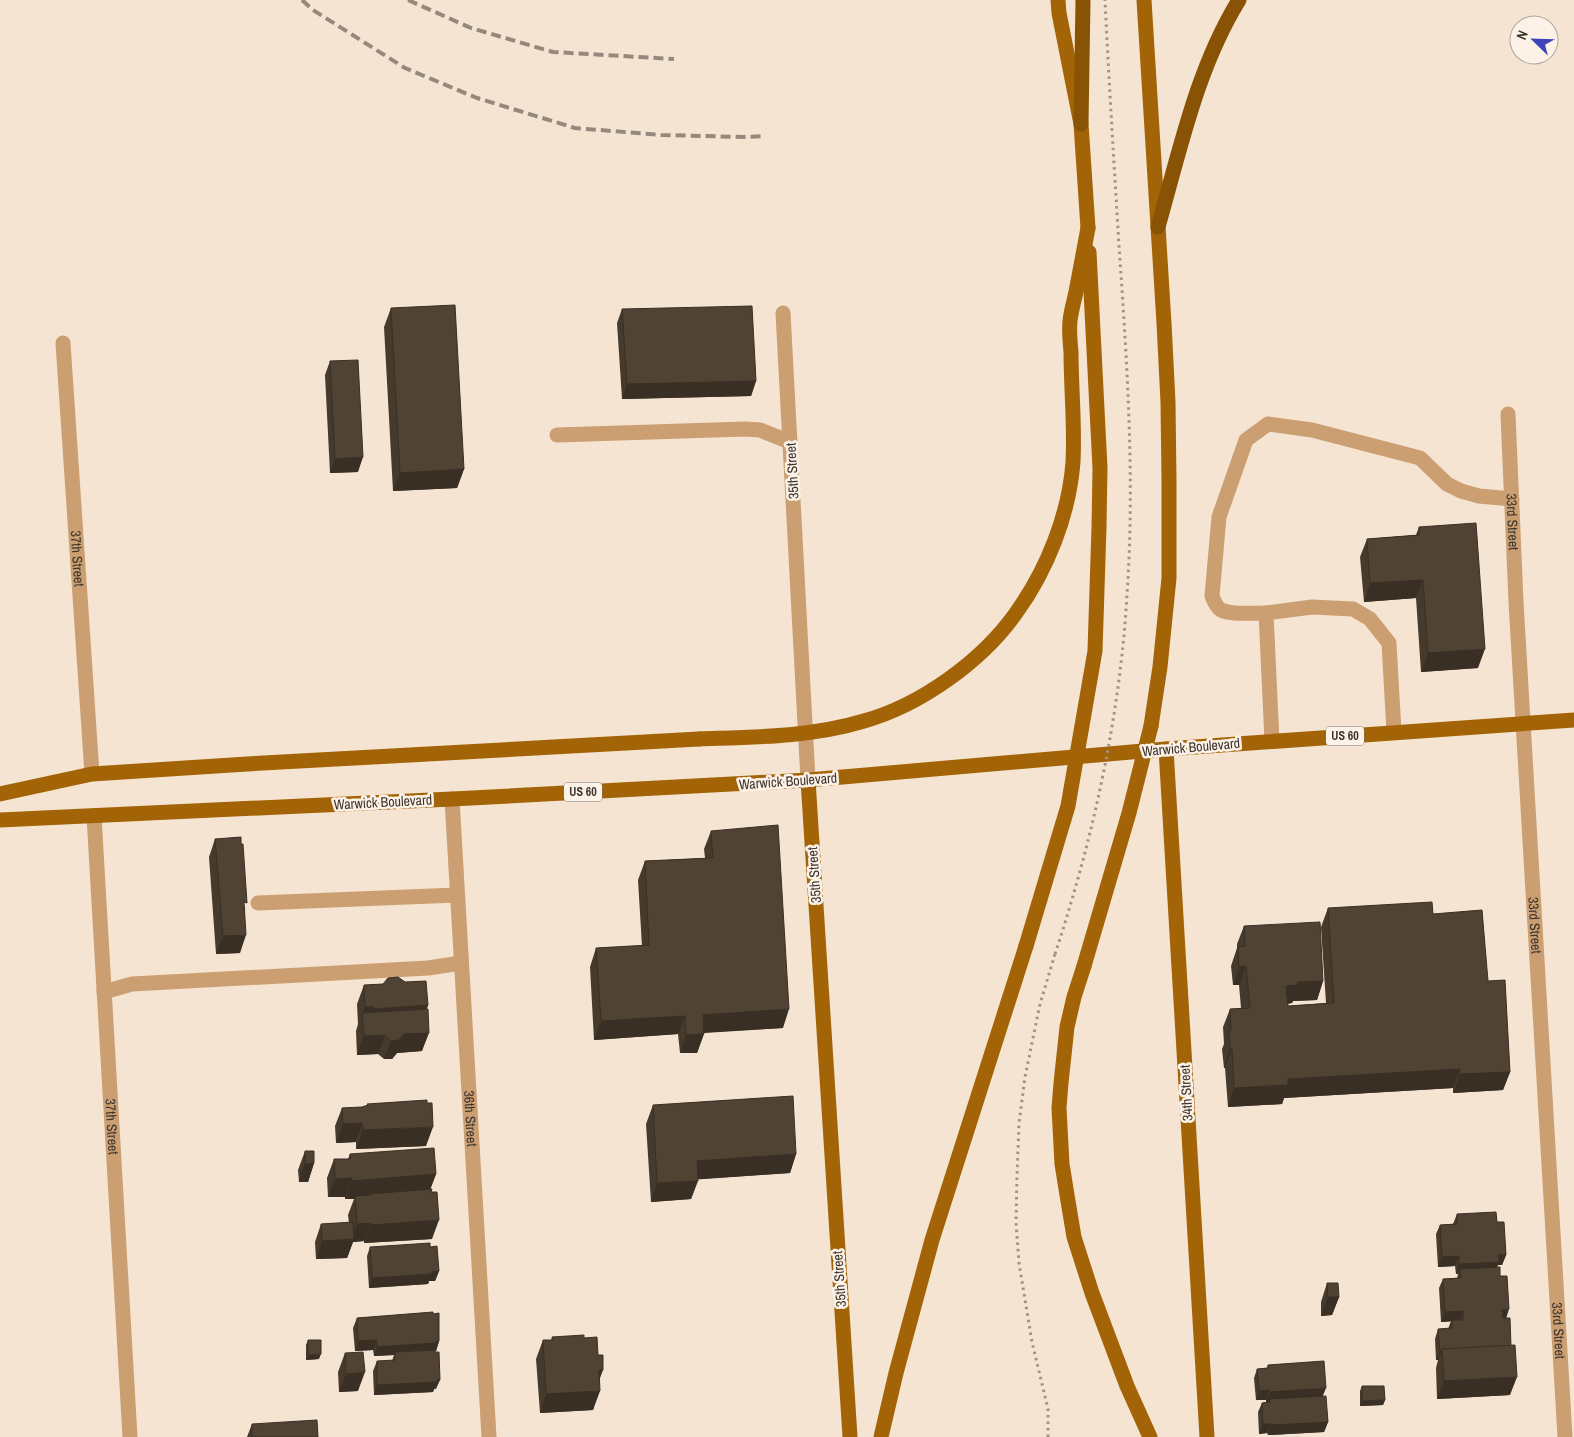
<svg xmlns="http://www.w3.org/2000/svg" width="1574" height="1437" font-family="'Archivo Narrow',sans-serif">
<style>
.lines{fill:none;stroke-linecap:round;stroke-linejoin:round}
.path{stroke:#9f9386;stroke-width:3;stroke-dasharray:2.5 4;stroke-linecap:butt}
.lane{stroke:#cb9f71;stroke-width:15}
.street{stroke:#cb9f71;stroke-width:15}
.primary{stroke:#a36407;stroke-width:15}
.highway{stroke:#895305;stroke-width:15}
.rail{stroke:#95897d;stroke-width:4;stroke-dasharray:10 5;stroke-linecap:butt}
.path-bridge{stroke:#9f9386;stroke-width:3;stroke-dasharray:2.5 4;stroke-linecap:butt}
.primary-bridge{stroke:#a36407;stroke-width:15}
.wall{fill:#463a2d}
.shaded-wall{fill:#392f24}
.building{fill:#514334;stroke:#392f24}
.labels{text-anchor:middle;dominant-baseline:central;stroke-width:5;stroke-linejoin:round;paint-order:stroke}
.shield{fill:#fdf2e8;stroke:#766e66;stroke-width:1}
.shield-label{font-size:12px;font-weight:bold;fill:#3c352e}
.street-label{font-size:14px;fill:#3c352e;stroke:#fdf2e8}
</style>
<rect width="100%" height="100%" fill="#f5e4d2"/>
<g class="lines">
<path class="path" d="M1048 1437V1409L1032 1342 1019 1263 1016 1223 1017 1176 1019 1123 1025 1077 1040 1004 1055 954"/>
<g class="lane">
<path d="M557 435 745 429 760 430 790 442"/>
<path d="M1266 613C1255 613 1231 615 1221 610 1216 607 1214 601 1212 596L1219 517 1246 440 1268 424 1312 430 1420 458 1447 484 1461 491 1479 496 1512 499"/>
<path d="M1272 741 1266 613 1312 607 1353 609 1370 619 1389 643 1394 732"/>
<path d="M258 903 457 895"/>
<path d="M104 992 132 984 428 968 461 963"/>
</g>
<g class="street">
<path d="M783 313 808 780"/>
<path id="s1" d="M63 343 92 774"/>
<path id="s2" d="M1508 414 1516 602 1565 1437"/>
<path id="s3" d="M452 799 489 1437"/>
<path id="s4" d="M94 816 130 1437"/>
</g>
<g class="primary">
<path d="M1058 0 1059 13 1081 124 1088 228"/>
<path d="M1144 0 1164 323 1168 402 1169 480V578L1160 667 1151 726"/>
<path d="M1166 749 1207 1437"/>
<path d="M808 780 850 1437"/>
<path d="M0 794 92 774 247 764 699 739"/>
<path d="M0 820 452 799 808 780 1166 749 1574 720"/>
<path d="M1084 966 1074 997 1067 1027 1061 1083 1059 1108 1062 1164 1067 1195 1074 1237 1092 1293 1127 1386 1150 1437"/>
<path d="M881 1437 896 1373 932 1240 1026 946"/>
</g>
<g class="highway">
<path d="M1081 124 1083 0"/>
<path d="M1158 227C1180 150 1197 68 1239 0"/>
</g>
<g class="rail">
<path d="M302 0 313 10 405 68 477 98 575 128 661 135 746 137 765 136"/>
<path d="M408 0 471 28 553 52 674 59"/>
</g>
<path class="path-bridge" d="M1055 954C1093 839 1120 716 1127 595 1135 478 1127 362 1119 246 1114 164 1109 82 1105 0"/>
<g class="primary-bridge">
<path d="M699 739C754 737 811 737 864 721 921 705 982 661 1016 613 1047 570 1069 515 1073 462 1075 425 1071 388 1071 352 1070 342 1069 331 1070 321 1071 311 1074 301 1076 292 1080 270 1084 249 1088 228"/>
<path d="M1026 946 1068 806 1095 651 1099 527 1100 468 1089 252"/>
<path d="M1084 966 1129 813 1151 726"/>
</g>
</g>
<g class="wall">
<path d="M391 308 464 469 457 488 393 491 384 327Z"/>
<path d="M622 309 756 381 751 396 622 399 617 323Z"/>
<path d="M330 361 358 472 330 473 325 375Z"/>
<path d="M1419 527 1478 668 1421 672 1416 598 1364 602 1360 557 1367 539 1416 535Z"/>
<path d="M711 831 783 1028 704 1033 697 1053H680L678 1034 594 1040 590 967 596 948 642 946 638 880 645 861 705 858 704 849Z"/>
<path d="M215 839 245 908 240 953 216 954 209 857Z"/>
<path d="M1328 908 1433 914 1488 981 1510 1072 1503 1090 1453 1093V1088L1284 1098 1282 1104 1228 1107 1225 1068H1224L1222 1049 1224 1044 1223 1027 1230 1009 1241 1008 1239 985H1233L1231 966 1237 948V944L1244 926 1323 981 1317 1000 1293 1001 1292 1003 1288 1004V1006L1326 1003 1321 927Z"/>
<path d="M364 985 428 1005 427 1009 422 1051 397 1053 392 1059H384L378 1054 357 1055 356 1031 358 1024 357 1004Z"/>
<path d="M367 1104 426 1146 356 1149V1142L336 1143 335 1126 342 1108 362 1107 367 1106Z"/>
<path d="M653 1105 796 1154 790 1173 698 1179 691 1199 651 1202 646 1124Z"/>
<path d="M305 1151 314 1163 308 1182H299L298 1170Z"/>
<path d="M350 1154 436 1174 430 1189 432 1239 364 1243V1241L353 1242 347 1258 316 1259 315 1242 321 1224 349 1223 348 1215 354 1199H345V1197H328L327 1178 334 1159H348Z"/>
<path d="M1457 1214 1497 1222 1506 1255 1502 1265H1498L1497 1267 1500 1276 1506 1318 1510 1395 1437 1399 1436 1368 1438 1360H1436L1435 1339 1438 1329H1448L1451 1321 1441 1322 1439 1288 1443 1279 1457 1278 1458 1274H1456L1455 1266 1438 1267 1436 1234 1440 1225 1453 1224Z"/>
<path d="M370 1247H430L439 1271 435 1281H429L428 1284 369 1288 367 1256Z"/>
<path d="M1327 1283 1339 1297 1332 1315 1321 1316V1302Z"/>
<path d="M433 1314 439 1341 436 1351H435L436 1389H434L433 1392 374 1395 373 1371 377 1361H392L394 1355 374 1356 373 1350 355 1351 353 1328 357 1318Z"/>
<path d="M552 1337 584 1338 599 1380 593 1410 540 1413 536 1359 543 1340H551Z"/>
<path d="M308 1340 319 1359 306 1360V1345Z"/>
<path d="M345 1353 358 1391 339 1392 338 1372Z"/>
<path d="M1268 1365 1323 1396 1328 1422 1324 1432 1268 1435 1267 1433 1259 1434 1258 1412 1262 1403 1268 1402H1269H1266V1400H1256L1254 1378 1257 1369 1267 1368Z"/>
<path d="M1362 1386 1385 1400 1383 1405 1360 1406V1391Z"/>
<path d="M252 1424 318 1437H247Z"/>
</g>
<g class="shaded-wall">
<path d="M756 381 751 396 622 399 627 384Z"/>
<path d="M363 457 358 472 330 473 335 459Z"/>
<path d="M464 469 457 488 393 491 400 473Z"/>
<path d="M1423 580 1416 598 1364 602 1370 583Z"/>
<path d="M1485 649 1478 668 1421 672 1428 653Z"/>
<path d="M246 935 240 953 216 954 223 936Z"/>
<path d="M1246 966 1239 985H1233L1239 967Z"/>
<path d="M1323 981 1317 1000 1293 1001 1292 1003 1279 1004 1286 986 1298 982Z"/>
<path d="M428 1005 421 1024 367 1027 373 1009Z"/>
<path d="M365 1007H373L366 1025 362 1015Z"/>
<path d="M789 1009 783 1028 696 1033 703 1015Z"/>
<path d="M685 1016 678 1034 594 1040 601 1021Z"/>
<path d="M429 1033 422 1051 397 1053 392 1059H384L391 1041 404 1034Z"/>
<path d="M704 1034 697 1053H680L686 1035Z"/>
<path d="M385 1035 378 1054 357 1055 364 1036Z"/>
<path d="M1230 1049H1232L1225 1068H1224Z"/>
<path d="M1460 1069 1453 1088 1284 1098 1282 1104 1228 1107 1234 1088 1288 1079Z"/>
<path d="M1510 1072 1503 1090 1453 1093 1460 1074Z"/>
<path d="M362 1123 356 1142 336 1143 343 1124Z"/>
<path d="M433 1127 426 1146 356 1149 363 1130Z"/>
<path d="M796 1154 790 1173 690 1180 697 1161Z"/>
<path d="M314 1163 308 1182H299L305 1164Z"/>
<path d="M436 1174 429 1193 369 1195V1194L367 1198 355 1196 354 1199H345L352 1181Z"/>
<path d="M352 1178 345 1197H328L335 1179Z"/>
<path d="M698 1181 691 1199 651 1202 657 1183Z"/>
<path d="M439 1220 432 1239 364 1243 371 1225Z"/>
<path d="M371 1223 364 1241 353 1242 347 1258 316 1259 322 1241 352 1239 357 1224Z"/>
<path d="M1499 1255H1506L1502 1265H1498L1495 1272 1460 1269 1458 1274H1456L1459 1264Z"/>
<path d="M1459 1256 1455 1266 1438 1267 1442 1257Z"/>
<path d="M439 1271 435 1281H429L428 1284 369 1288 372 1278Z"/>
<path d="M1328 1297H1339L1332 1315 1321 1316Z"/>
<path d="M1509 1309 1506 1319H1499L1502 1310Z"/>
<path d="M1463 1311 1459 1321 1441 1322 1445 1312Z"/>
<path d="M377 1340 373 1350 355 1351 358 1341Z"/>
<path d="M439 1341 436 1351 395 1352 394 1355 374 1356 377 1347Z"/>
<path d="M1440 1351H1442L1438 1360H1436Z"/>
<path d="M321 1354 319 1359 306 1360 308 1355Z"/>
<path d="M599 1370H603L596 1389Z"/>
<path d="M365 1372 358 1391 339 1392 346 1374Z"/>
<path d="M1517 1377 1510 1395 1437 1399 1444 1381Z"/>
<path d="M437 1380H440L436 1389H434L433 1392 374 1395 377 1385Z"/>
<path d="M1326 1388 1322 1398 1269 1399V1402H1266L1270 1392Z"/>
<path d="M1269 1390 1266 1400H1256L1259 1391Z"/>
<path d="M600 1391 593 1410 540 1413 546 1394Z"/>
<path d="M1385 1400 1383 1405 1360 1406 1362 1401Z"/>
<path d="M1328 1422 1324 1432 1268 1435 1271 1425Z"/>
<path d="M1263 1424H1271L1267 1433 1259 1434Z"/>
</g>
<g class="building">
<path d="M455 305 464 469 400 473 391 308Z"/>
<path d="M752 306 756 381 627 384 622 309Z"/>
<path d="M358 360 363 457 335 459 330 361Z"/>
<path d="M1476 523 1485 649 1428 653 1423 580 1370 583 1367 539 1419 535V527Z"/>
<path d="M778 825 789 1009 703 1015 704 1034 686 1035 685 1016 601 1021 596 948 649 945 645 861 713 858 711 831Z"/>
<path d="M241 837V844H243L247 903 244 902 246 935 223 936 215 839Z"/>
<path d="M1432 902 1433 914 1482 910 1488 981 1505 980 1510 1072 1460 1074V1069L1288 1079V1085L1234 1088 1232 1049H1230L1229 1030H1231L1230 1009 1250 1008 1246 966 1239 967 1238 947 1245 946 1244 926 1320 922 1323 981 1298 982V985L1286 986 1288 1006 1334 1003 1328 908Z"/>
<path d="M398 977 405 982 426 981 428 1005 373 1009V1007H365L364 985 383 984 388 978Z"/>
<path d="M428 1009 429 1033 404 1034 399 1040 391 1041 385 1035 364 1036 362 1013Z"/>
<path d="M793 1096 796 1154 697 1161 698 1181 657 1183 653 1105Z"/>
<path d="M427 1100V1103H432L433 1127 363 1130 362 1123 343 1124 342 1108 362 1107 368 1105 367 1104Z"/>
<path d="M434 1148 436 1174 352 1181V1178L335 1179 334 1159H350V1154Z"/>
<path d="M305 1151H314V1163L305 1164Z"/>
<path d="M432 1189 431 1192H437L439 1220 371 1225V1223L357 1224 355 1196 369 1195V1194Z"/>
<path d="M1496 1212 1497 1222H1504L1506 1255H1499V1262L1459 1264V1256L1442 1257 1440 1225 1457 1224V1214Z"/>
<path d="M353 1222 354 1239 322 1241 321 1224Z"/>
<path d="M430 1243V1247L437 1246 439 1271 432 1272V1274L372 1278 370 1247Z"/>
<path d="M1500 1267V1276H1507L1509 1309 1502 1310 1503 1318H1510L1511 1346 1442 1349V1351H1440L1438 1329 1452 1328V1320H1463V1311L1445 1312 1443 1279 1461 1278 1460 1269Z"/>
<path d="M1327 1283H1338L1339 1297H1328Z"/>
<path d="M433 1312V1314L439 1313V1341L435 1342V1343L377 1347V1340L358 1341 357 1318Z"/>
<path d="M584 1335V1338L597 1337 598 1355H603V1370H599L600 1391 546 1394 543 1340H553L552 1337Z"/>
<path d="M308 1340H321V1354L308 1355Z"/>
<path d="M1515 1345 1517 1377 1444 1381 1442 1349Z"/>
<path d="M435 1350V1352H439L440 1380H437V1382L377 1385V1361L395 1360V1352Z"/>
<path d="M363 1352 365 1372 346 1374 345 1353Z"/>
<path d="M1324 1361 1326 1388 1270 1392 1269 1390 1259 1391 1257 1369 1268 1368V1365Z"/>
<path d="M1362 1386H1384L1385 1400 1362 1401Z"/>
<path d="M1326 1396 1328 1422 1271 1425V1424H1263L1262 1403 1270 1402 1269 1399Z"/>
<path d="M317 1420 318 1437H252V1424Z"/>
</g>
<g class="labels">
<g class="shield">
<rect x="1326" y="726.5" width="38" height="19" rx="4"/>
<rect x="564" y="782.5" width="38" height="19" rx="4"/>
</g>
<g class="shield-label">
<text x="1345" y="736">US 60</text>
<text x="583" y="792">US 60</text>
</g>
<g class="street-label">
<text transform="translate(792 471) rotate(-93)">35th Street</text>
<text stroke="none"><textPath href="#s2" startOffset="108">33rd Street</textPath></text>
<text stroke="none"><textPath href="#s1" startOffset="216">37th Street</textPath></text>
<text transform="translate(1191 747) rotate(-5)">Warwick Boulevard</text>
<text transform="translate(788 781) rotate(-4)">Warwick Boulevard</text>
<text transform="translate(383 802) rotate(-3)">Warwick Boulevard</text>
<text transform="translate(814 875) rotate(-94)">35th Street</text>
<text stroke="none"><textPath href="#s2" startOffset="512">33rd Street</textPath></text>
<text transform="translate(1186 1093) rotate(-93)">34th Street</text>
<text stroke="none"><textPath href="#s3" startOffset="320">36th Street</textPath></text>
<text stroke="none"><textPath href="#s4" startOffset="311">37th Street</textPath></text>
<text transform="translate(839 1279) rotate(-94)">35th Street</text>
<text stroke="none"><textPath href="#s2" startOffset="918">33rd Street</textPath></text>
</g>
</g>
<g transform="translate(1534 40) rotate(293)"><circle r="24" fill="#fdf2e8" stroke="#b0a69e"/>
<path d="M0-4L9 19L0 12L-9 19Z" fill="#3d45b9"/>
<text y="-8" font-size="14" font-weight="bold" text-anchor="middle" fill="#3c352e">N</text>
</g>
</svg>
